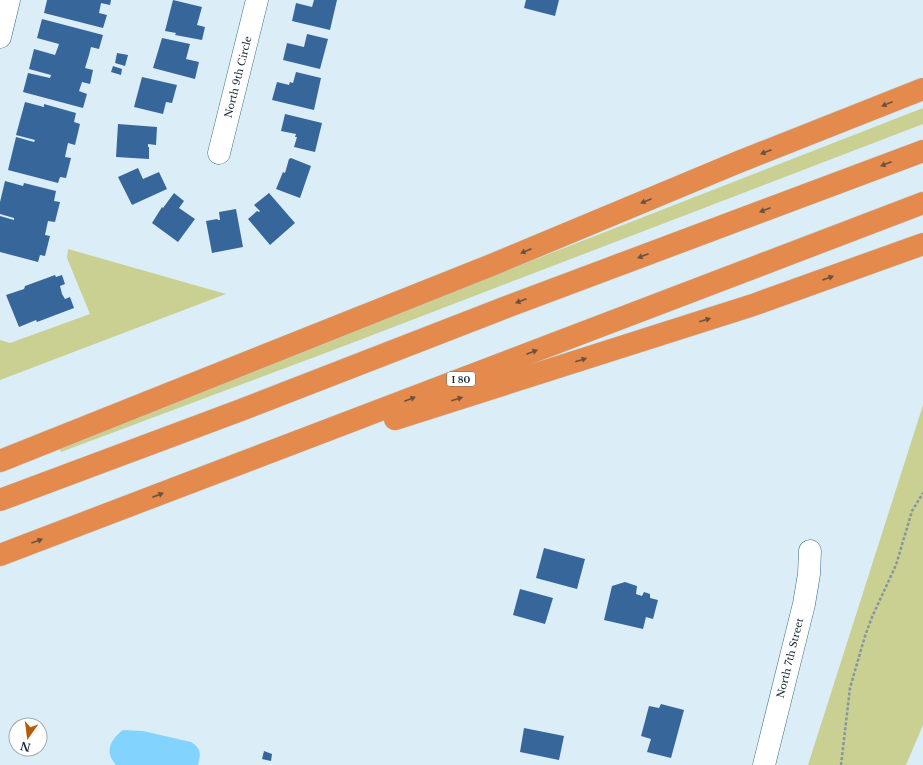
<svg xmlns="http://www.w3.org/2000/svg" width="923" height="765" font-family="'Libre Baskerville',serif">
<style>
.green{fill:#c9d091}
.water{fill:#83d3ff}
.building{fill:#37669b}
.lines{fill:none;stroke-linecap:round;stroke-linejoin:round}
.minor-casing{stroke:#3c6980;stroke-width:23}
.highway-casing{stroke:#c8cccf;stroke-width:23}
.path{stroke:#8497a1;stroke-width:2.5;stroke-dasharray:3 2;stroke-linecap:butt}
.minor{stroke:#fff;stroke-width:22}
.highway{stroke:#e48a4d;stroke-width:22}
.oneway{fill:#6b5240}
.labels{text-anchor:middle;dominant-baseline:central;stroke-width:4;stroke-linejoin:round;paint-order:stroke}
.shield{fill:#fff;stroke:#5f6b73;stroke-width:1}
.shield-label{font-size:9px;font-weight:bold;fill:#1a2c37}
.street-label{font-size:10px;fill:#1a2c37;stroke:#fff}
</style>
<rect width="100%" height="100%" fill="#dbeef8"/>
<g class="green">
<path d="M923 108V124L344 346 61 452 59 445Z"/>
<path d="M68 249 226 294 0 380V340L10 343 90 314 67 258Z"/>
<path d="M923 405V725L906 765H808Z"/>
</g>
<path class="water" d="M123 730 143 731 191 742C201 748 201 754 198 765H116C104 752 110 740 123 730Z"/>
<g class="building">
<path d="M47 0H111L110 5 101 3 99 13 107 15 103 28 44 13Z"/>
<path d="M173 0 202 7 197 25 205 27 202 40 175 35 176 33 165 31Z"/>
<path d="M314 0H337L330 30 292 21 296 3 312 7Z"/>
<path d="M526 0H559L555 16 524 8Z"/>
<path d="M42 19 103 35 99 49 91 47 89 55 85 68 93 70 90 84 82 82 79 91 87 94 83 108 23 92 28 73 50 78 51 75 29 69 34 49 55 55 58 47 59 44 37 38Z"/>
<path d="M307 34 328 39 320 69 283 60 287 43 304 47Z"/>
<path d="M162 38 190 44 186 59 199 62 195 79 153 68Z"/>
<path d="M117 53 128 55 125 66 115 63Z"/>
<path d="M113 66 122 69 121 75 111 72Z"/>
<path d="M296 72 321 78 314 110 272 100 277 82 289 85 290 82 293 83Z"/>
<path d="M142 77 177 85 172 103 166 102 163 114 134 107Z"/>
<path d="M25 102 44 107V104L76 113 74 122 80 124 75 145 68 143 65 157 71 158 66 178 60 177 58 183 8 170 16 137 34 142 35 140 16 135Z"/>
<path d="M285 114 322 123 315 152 294 147 297 137H295L296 134 281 131Z"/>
<path d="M118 124 157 127 156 145 148 144V147H149V159L116 157Z"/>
<path d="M291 158 311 166 300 198 276 189 283 172 285 173 289 159Z"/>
<path d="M138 168 143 179 159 172 167 189 132 205 118 177Z"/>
<path d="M5 181 23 186 24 183 56 191 54 201 60 202 55 222 48 221 45 235 50 236 45 256 40 255 38 262 0 252V216L14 220V218L0 214V202Z"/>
<path d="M174 193 184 201 179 208 195 219 178 242 152 223 162 207 163 208Z"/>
<path d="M269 193 295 223 270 245 248 219 257 211 259 212 260 211 254 205Z"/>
<path d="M236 209 243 247 212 253 206 221 217 219 218 220H220L219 212Z"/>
<path d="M55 275 56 277 62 275 65 284 60 286 62 294 65 299 70 297 74 308 37 322 36 320 19 327 6 295 24 289 25 286Z"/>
<path d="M544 548 585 559 577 589 536 578Z"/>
<path d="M625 582 637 586 636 594 642 596 644 592 650 594V598L658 600 653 619 646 617 643 629 604 620 612 586Z"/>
<path d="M520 589 553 598 545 624 513 615Z"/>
<path d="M661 704 684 710 671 758 647 752 651 739 641 736 649 706 659 708Z"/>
<path d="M524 728 564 736 559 760 520 752Z"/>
<path d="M264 751 272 754 271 761 262 759Z"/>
</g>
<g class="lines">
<g class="minor-casing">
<g id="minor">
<path d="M0 37 9 0"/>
<path d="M219 153 257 0"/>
<path d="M764 765 804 604 809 574 810 551"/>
</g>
</g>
<g class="highway-casing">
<g id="highway">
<path d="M395 419 753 305 923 244"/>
<path d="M0 461 494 264 736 163 923 89"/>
<path d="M0 500 241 410 509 306 923 151"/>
<path d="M0 555 923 203"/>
</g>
</g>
<path class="path" d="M841 765 850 688 865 636 872 617 896 565 912 511 923 493"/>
<use href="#minor" class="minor"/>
<use href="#highway" class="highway"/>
</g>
<defs><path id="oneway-solid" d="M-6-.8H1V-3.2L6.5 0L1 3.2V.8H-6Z"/></defs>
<g class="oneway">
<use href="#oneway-solid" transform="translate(887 104) rotate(158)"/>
<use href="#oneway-solid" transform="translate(766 152) rotate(159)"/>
<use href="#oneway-solid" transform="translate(886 164) rotate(159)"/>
<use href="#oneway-solid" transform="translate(646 201) rotate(157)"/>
<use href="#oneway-solid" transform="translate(765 210) rotate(159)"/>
<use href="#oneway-solid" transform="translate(526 251) rotate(157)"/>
<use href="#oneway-solid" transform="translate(643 256) rotate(159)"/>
<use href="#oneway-solid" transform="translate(828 278) rotate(-20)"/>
<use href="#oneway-solid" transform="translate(521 301) rotate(159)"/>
<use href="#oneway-solid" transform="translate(705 320) rotate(-18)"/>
<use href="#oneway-solid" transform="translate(532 352) rotate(-21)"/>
<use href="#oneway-solid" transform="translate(581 360) rotate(-18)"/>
<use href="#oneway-solid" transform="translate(410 399) rotate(-21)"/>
<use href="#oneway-solid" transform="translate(457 399) rotate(-17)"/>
<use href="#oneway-solid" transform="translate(158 495) rotate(-21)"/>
<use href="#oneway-solid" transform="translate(37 541) rotate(-20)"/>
</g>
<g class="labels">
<rect class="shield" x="447" y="372" width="28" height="14" rx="3"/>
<g class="shield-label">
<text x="461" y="379">I 80</text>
</g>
<g class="street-label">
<text transform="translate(238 77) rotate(-76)">North 9th Circle</text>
<text transform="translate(790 658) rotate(-76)">North 7th Street</text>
</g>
</g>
<g transform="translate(28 737) rotate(194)"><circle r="19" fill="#ffffff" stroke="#a3abaf"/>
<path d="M0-3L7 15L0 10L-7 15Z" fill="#b95c06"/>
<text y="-6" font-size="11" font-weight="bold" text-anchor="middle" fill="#1a2c37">N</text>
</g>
</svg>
